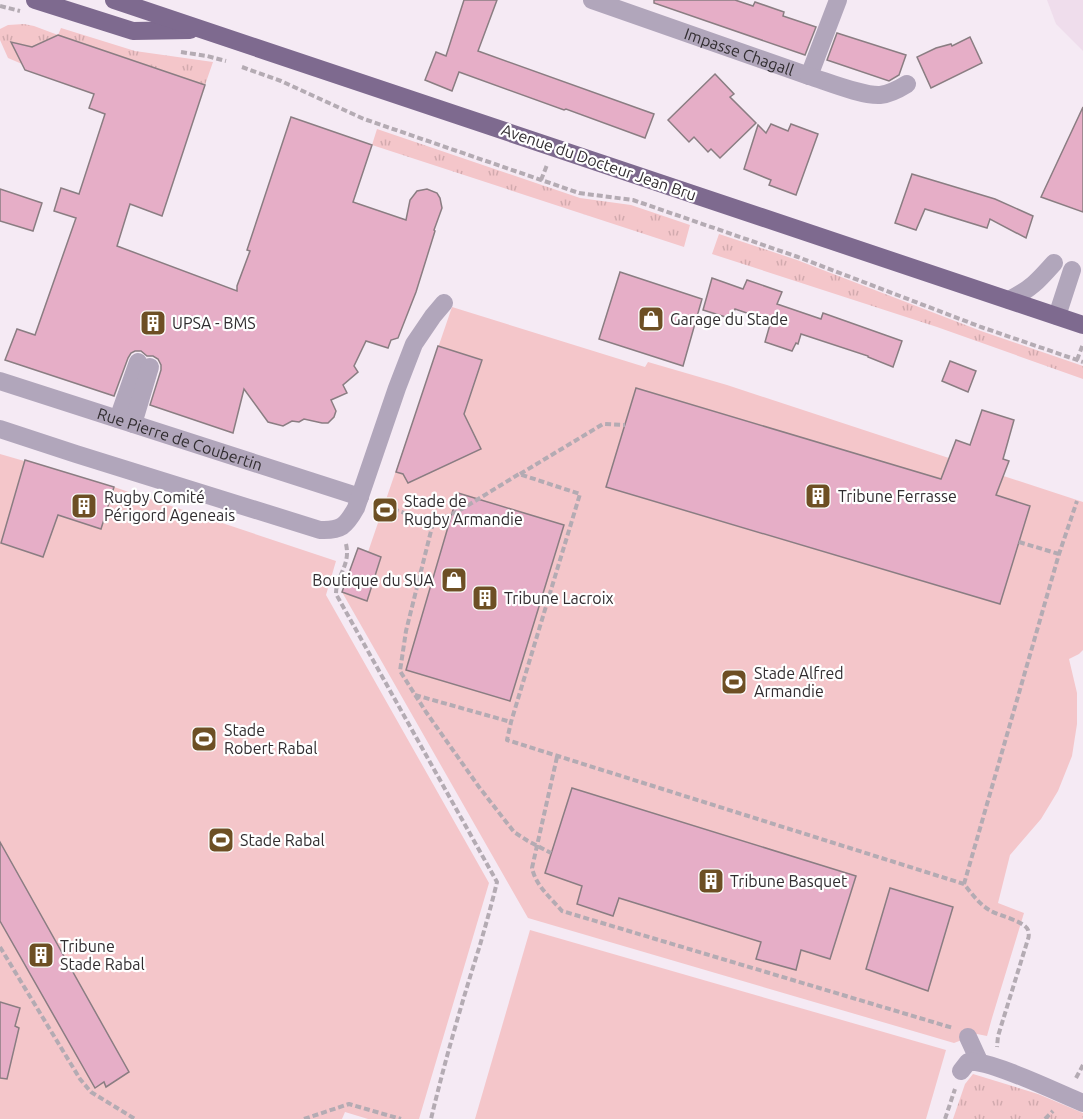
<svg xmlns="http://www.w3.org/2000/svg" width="1083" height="1119" font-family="Ubuntu,sans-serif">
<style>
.built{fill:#efddec}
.grass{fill:url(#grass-tufts)}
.garden{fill:#f4c6ca}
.building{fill:#e6aec7;stroke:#8a7d82;stroke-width:1.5}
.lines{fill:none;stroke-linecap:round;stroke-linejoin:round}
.path{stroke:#b4abb3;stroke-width:4;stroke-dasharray:6 3;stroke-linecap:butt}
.minor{stroke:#b1a6bb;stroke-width:18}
.major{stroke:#7e6a8f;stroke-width:18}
.labels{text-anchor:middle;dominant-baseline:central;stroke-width:4.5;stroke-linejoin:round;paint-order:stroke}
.street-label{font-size:16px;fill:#312d30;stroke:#fff}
.poi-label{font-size:16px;fill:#312d30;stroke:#fff;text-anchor:start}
</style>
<defs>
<pattern id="grass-tufts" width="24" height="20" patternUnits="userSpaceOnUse" patternTransform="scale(1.5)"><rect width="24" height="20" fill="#f4c6ca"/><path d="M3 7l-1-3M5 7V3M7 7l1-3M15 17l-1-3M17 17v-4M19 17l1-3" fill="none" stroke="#d2aaae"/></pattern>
</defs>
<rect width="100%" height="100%" fill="#f5eaf4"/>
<path class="built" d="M1047 0H1083V51L1056 24Z"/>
<g class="grass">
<path d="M24 24 34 26 58 35 61 28 135 51 213 62 205 85 58 35 32 47 12 42 22 64 8 58 0 40V29L8 25Z"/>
<path d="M377 129 580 198 631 205 690 225 684 247 372 145Z"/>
<path d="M719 234 797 260 981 331 1083 366V379L937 327 712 254Z"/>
<path d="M973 1074 1038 1094 1083 1113V1119H953L965 1084Z"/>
</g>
<g class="garden">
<path d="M452 307 645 367 648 362 727 385 1083 502V650L1079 654 1069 659 1077 693V724L1072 756 1058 791 1041 819 1010 855 998 903 1024 913 992 1018 987 1036 977 1034 954 1043 528 918 342 592 358 548 368 552Z"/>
<path d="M0 454 114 487 336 561 326 595 489 883 419 1119H368L345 1112 342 1119H0Z"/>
<path d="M530 930 946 1050 926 1119H475Z"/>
</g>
<g class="building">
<path d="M464 0H497L478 51 654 114 645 138 566 109 564 110 459 72 452 91 425 80 436 52 446 56Z"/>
<path d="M654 0H735L753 6 755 2 784 12 783 16 816 27 805 55 654 3Z"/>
<path d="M837 33 906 55 899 75 889 81 827 60Z"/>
<path d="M58 35 205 85 162 216 130 204 117 246 237 291V286L250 251 247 250 291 117 372 145 353 202 406 220 410 200 417 191 427 189 437 193 440 198 442 208 434 230 435 231 416 292 398 338 391 340 388 348 366 341 354 366 358 372 343 385 347 393 331 400 336 411 334 417 328 423H322L304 419 299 422 292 421 283 426 268 422 244 389 233 433 150 405 161 370V365L158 359 153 356H147L141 351H135L131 353 128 358 114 396 5 360 17 329 35 335 76 218 54 211 61 188 79 194 105 114 89 108 94 94 25 70 11 42 32 47Z"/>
<path d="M970 37 982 63 931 88 917 57 936 48 951 44 952 46Z"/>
<path d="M715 74 734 94 730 97 756 123 720 158 711 149 708 152 694 137 689 142 668 120Z"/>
<path d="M1083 107V212L1041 197Z"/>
<path d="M771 124 788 131 791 124 818 134 796 195 769 185 771 180 744 169 758 125 766 133Z"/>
<path d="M912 174 995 199 1033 216 1026 238 990 219 987 228 925 209 916 230 895 223Z"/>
<path d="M0 189 42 203 33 231 0 221Z"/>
<path d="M620 272 702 299 683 366 599 339Z"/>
<path d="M712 278 743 289 747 280 782 292 777 304 821 319 823 313 902 341 893 367 868 357V356L801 334 798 344 796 343 792 351 765 342 771 321 735 309 732 319 703 310Z"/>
<path d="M438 346 482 360 464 414 481 449 408 483 403 474 396 472Z"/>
<path d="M950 361 976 371 968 392 942 381Z"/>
<path d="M636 388 941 479 956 440 970 445 982 410 1014 420 1003 459 1009 461 996 495 1030 506 1000 604 606 487Z"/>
<path d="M25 460 114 487 101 529 58 515 43 557 1 543Z"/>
<path d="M458 493 564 525 510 701 406 670Z"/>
<path d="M358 548 381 557 367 601 342 592Z"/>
<path d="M572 788 856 876 830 959 801 950 796 970 756 959 761 942 619 898 613 916 577 904 582 886 545 873Z"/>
<path d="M0 842 129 1072 106 1087 104 1082 95 1088 0 921Z"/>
<path d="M890 888 953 907 928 991 866 969Z"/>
<path d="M0 1002 20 1008 15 1026 19 1028 7 1079 0 1078Z"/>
</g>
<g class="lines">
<g class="path">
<path d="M0 6 20 11"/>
<path d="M181 52 207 56 226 61"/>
<path d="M242 67 281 81 364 119 579 193 633 200 798 257 981 327 1083 362"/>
<path d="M541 180 547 165"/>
<path d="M1077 360 1083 344"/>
<path d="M520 474 603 424 625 425"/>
<path d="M376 503 433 523 462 509 519 474 580 494 511 722 507 740 964 884C972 894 980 905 991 911 1000 916 1024 921 1028 930 1029 933 1029 937 1028 939L998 1036 997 1047"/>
<path d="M433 523 406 631 400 671 426 712 479 787 514 832 528 841 551 853"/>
<path d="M1019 542 1059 554"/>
<path d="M346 544C351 566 336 575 336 594L497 882C492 903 486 924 480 945 462 1002 445 1060 431 1119"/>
<path d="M415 695 511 722"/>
<path d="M557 757 532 868C536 886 550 897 562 911L953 1028"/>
<path d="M964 884 1059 554 1077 501"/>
<path d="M0 947 80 1079 91 1092 135 1119"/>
<path d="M1076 1078 1083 1065"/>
<path d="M304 1119 349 1104 401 1119"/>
<path d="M945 1119 955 1089"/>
<path d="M1045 1119 1053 1111"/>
</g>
<g class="minor">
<path id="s1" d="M592 0 809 76 838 0"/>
<path d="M809 76C828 82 862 96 880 95 890 94 899 89 907 84"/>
<path d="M1009 300C1031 289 1038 281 1054 263"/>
<path d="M1057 316 1072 270"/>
<path id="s2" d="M0 381 360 497"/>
<path d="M118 419 138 362"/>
<path d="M133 424 150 367"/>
<path d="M0 429 76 454 320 530C341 531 346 526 356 508L397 388 414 344 433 316 444 303"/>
<path d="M968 1037 979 1061"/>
<path d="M961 1071 968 1062C987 1058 1061 1094 1083 1103"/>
</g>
<g class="major">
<path d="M35 0 133 31 190 30"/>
<path d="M114 0 1083 325"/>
</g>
</g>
<defs>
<g id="shop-square" transform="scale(1.35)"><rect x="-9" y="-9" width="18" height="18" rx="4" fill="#6d4f24" stroke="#fff"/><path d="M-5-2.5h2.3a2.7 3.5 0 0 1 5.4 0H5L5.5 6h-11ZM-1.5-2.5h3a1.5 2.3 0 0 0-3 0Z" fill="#fff"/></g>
<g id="building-square" transform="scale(1.35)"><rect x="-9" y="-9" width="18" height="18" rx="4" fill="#6d4f24" stroke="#fff"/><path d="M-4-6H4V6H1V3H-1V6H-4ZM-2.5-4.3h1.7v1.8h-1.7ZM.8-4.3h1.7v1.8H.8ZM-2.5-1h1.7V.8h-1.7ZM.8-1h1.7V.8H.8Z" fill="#fff"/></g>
<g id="stadium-square" transform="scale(1.35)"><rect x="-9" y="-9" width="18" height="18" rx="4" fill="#6d4f24" stroke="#fff"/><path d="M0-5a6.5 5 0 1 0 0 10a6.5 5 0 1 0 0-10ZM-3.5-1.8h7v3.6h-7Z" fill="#fff"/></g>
</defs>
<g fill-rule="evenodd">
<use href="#shop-square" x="651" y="319"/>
<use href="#building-square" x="153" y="323"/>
<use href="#building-square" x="818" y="496"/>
<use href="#building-square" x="84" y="506"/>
<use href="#stadium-square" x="385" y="510"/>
<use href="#shop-square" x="454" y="580"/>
<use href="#building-square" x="485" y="598"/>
<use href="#stadium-square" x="734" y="682"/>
<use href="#stadium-square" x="204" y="739"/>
<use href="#stadium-square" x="221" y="840"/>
<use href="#building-square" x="711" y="881"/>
<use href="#building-square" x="41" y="955"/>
</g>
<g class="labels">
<g class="street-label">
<text stroke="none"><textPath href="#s1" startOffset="156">Impasse Chagall</textPath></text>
<text transform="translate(599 162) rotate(19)">Avenue du Docteur Jean Bru</text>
<text stroke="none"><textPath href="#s2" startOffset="189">Rue Pierre de Coubertin</textPath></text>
</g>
<g class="poi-label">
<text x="670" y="319">Garage du Stade</text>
<text x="172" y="323">UPSA - BMS</text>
<text x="838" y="496">Tribune Ferrasse</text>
<text x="104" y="497">Rugby Comité<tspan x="104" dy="18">Périgord Ageneais</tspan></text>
<text x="404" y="501">Stade de<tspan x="404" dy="18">Rugby Armandie</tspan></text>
<text x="434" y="580" text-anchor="end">Boutique du SUA</text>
<text x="504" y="598">Tribune Lacroix</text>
<text x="754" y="673">Stade Alfred<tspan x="754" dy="18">Armandie</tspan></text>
<text x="224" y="730">Stade<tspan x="224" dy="18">Robert Rabal</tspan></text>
<text x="240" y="840">Stade Rabal</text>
<text x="730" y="881">Tribune Basquet</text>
<text x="60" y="946">Tribune<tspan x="60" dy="18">Stade Rabal</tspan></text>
</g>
</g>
</svg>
